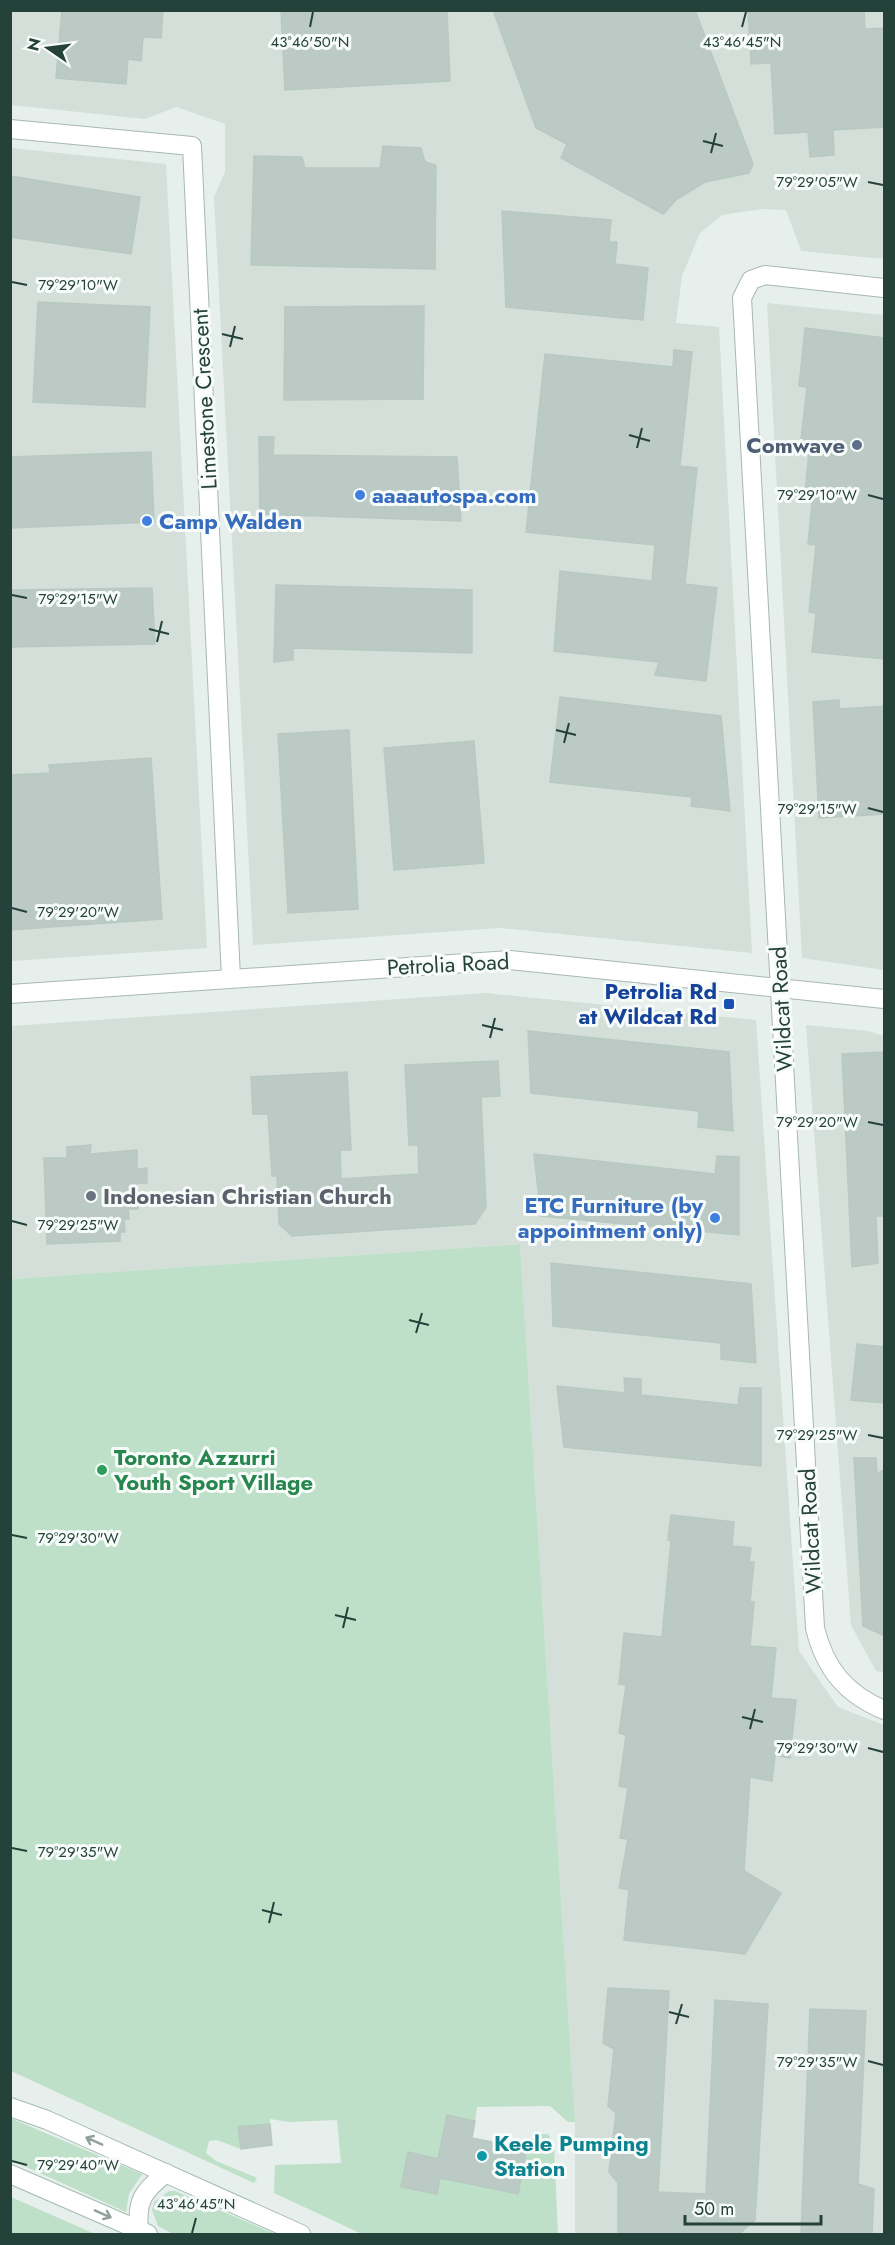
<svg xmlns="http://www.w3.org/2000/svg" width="895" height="2245" font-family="Jost,sans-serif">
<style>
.built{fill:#d4dfda}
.green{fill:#bfe0c8}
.building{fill:#bbcac4;stroke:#b8c9c2;stroke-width:1.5}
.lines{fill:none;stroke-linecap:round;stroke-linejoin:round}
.minor-casing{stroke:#a8b8b2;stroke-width:20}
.secondary-casing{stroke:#a4bbb3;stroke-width:20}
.minor{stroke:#fff;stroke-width:18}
.secondary{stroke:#fff;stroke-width:18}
.oneway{stroke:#92a09c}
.ticks{fill:none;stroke:#24423a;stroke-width:2}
.service-dot{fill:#5c6f8a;stroke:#f7fbf9;stroke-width:2}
.shop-dot{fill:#3f7fe0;stroke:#f7fbf9;stroke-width:2}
.transit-dot{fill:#1a4fb4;stroke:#f7fbf9;stroke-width:2}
.worship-dot{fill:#6b7280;stroke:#f7fbf9;stroke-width:2}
.leisure-dot{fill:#2e9e5b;stroke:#f7fbf9;stroke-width:2}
.culture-dot{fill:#0f9aa8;stroke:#f7fbf9;stroke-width:2}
.labels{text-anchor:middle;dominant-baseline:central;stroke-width:6;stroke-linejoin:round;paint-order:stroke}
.street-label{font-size:22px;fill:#24423a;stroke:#f7fbf9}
.service-label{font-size:22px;font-weight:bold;fill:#4e5e75;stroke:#f7fbf9;text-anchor:end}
.shop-label{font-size:22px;font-weight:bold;fill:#366cbe;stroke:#f7fbf9;text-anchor:start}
.transit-label{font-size:22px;font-weight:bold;fill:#164399;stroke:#f7fbf9;text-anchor:end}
.worship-label{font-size:22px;font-weight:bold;fill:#5b616d;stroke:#f7fbf9;text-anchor:start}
.leisure-label{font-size:22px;font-weight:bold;fill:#27864d;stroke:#f7fbf9;text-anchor:start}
.culture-label{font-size:22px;font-weight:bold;fill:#0d838f;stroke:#f7fbf9;text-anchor:start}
.ticks-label{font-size:15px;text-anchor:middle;fill:#24423a;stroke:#f7fbf9;stroke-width:6;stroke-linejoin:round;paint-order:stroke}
</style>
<rect width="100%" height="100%" fill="#e6efeb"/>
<g class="built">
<path d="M11 11H884V259L801 251 786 210 762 209 722 215 700 233 682 276 676 323 719 327 752 953 500 928 253 945 214 197 225 172V124L176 107 145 119 11 105Z"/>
<path d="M11 148 166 164 207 948 11 961Z"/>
<path d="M767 303 884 315V970L802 958Z"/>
<path d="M486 993 756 1020 799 1651 838 1707 884 1725V2234H575V2122L520 1244 11 1279V1026Z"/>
<path d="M806 1025 868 1031 884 1036V1672L876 1671 851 1625Z"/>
</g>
<g class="green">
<path d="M520 1244 575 2122H568L550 2106 477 2107 475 2121 447 2115 438 2159 408 2153 401 2186 437 2194 440 2178 518 2194 530 2139 539 2134H548L554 2145 558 2234H362L274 2193 275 2165 341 2163 337 2120 289 2122 270 2119V2124L238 2127 241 2149 217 2140 209 2141 206 2153 216 2161 257 2178 254 2183 11 2071V1279Z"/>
<path d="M10 2118 142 2174 129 2194 126 2212 11 2160Z"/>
<path d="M169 2191H175L275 2234H173L158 2226 152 2210 154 2202Z"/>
<path d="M11 2197 95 2234H11Z"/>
</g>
<g class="building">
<path d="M62 10H163L161 38 143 37 141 61 128 59 126 84 56 78Z"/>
<path d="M281 10H447L450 81 285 90Z"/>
<path d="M493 10H695L753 164 749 173 705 182 677 199 663 214 561 158 567 144 536 128Z"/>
<path d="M748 10H864L865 29 885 28V127L833 130 834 155 810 157 808 132 775 134 771 63 751 64Z"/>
<path d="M383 146 421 148 425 162 436 165 435 269 251 265 254 156 302 157 305 168H380Z"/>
<path d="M10 176 140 197 131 254 10 237Z"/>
<path d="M502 211 611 220 609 242H617L615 264 648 268 643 320 506 307Z"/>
<path d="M38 302 150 307 145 407 33 402Z"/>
<path d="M424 306 423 399 284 400 285 307Z"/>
<path d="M805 328 885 338V659L812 652 816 613 809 612 816 545 808 544 813 494 805 493 810 441 801 440 807 387 799 386Z"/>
<path d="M674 350 692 352 680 466 697 468 685 584 717 588 706 681 655 675 659 662 554 651 560 571 652 581 655 545 526 532 545 354 673 367Z"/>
<path d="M259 437H274L273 455 457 457 461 521 260 514Z"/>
<path d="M151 452 154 522 10 528V457Z"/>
<path d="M276 585 472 590V653L293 648V660L274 662Z"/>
<path d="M152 588 155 644 10 647V590Z"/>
<path d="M560 697 721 716 730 811 691 806 692 797 550 782Z"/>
<path d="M839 700V709L885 706V814L819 818 813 702Z"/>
<path d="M349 730 358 909 288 913 278 734Z"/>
<path d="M474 741 484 863 394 870 384 748Z"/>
<path d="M151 758 162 919 10 930V775L50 773 49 765Z"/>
<path d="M528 1031 729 1052 733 1131 698 1127 699 1111 531 1093Z"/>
<path d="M885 1052V1216H876L878 1263 852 1267 842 1054Z"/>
<path d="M498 1061 500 1096 481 1097 486 1207 475 1224 292 1236 279 1224 277 1176H272L268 1114H253L251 1077 347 1072 351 1150H340L341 1179 419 1174 418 1145H409L405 1065Z"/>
<path d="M91 1145 90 1154 137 1150V1169L147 1168V1183H137L138 1209H128L129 1219H124L125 1232H120V1241L47 1244 44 1158H67V1147Z"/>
<path d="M534 1154 715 1174 717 1156 739 1157V1235L541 1216Z"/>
<path d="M551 1263 751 1284 756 1363 721 1359V1343L553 1326Z"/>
<path d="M857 1344 885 1347V1403L851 1400Z"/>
<path d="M624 1378 641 1379V1395L738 1405 740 1388H761V1466L564 1447 557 1386 625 1393Z"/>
<path d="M854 1458H876L877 1474 885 1469V1636L863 1626Z"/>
<path d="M671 1515 734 1522 732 1546 751 1548 749 1562H754L750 1602H754L750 1646 776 1648 771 1698 796 1700 790 1758 775 1755 772 1781 750 1777 744 1871 781 1893 745 1954 624 1940 629 1890 619 1888 628 1839 620 1838 628 1788 619 1786 626 1735 619 1733 626 1685 619 1684 624 1633 662 1637 671 1541 668 1540Z"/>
<path d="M608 1988 669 1991 658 2192 706 2194 715 2000 768 2004 755 2220 738 2235 618 2234V2183L609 2172 616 2113 608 2106 614 2049 603 2043Z"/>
<path d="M810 2009 866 2011 858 2184 874 2189 872 2235H801Z"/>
<path d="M447 2115 475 2121 472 2138 527 2149 518 2194 440 2178 437 2194 401 2187 408 2152 438 2159Z"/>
<path d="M270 2124 272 2145 241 2149 238 2127Z"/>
</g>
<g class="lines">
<g class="minor-casing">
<g id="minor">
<path d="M10 129 192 146 231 978"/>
<path d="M884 288 765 275 751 280 742 298 815 1628C825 1669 846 1694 884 1710"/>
<path d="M10 994 510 960 884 999"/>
</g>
</g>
<g class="secondary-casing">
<g id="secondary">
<path d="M10 2107 47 2120 301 2234"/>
<path d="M10 2174 148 2234"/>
<path d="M139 2230C136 2201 143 2191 166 2173"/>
</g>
</g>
<use href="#minor" class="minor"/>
<use href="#secondary" class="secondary"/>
</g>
<defs><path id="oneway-shaft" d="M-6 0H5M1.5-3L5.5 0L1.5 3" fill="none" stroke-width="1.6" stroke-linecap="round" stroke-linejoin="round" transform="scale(1.5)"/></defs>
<g class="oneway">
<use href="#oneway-shaft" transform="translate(94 2141) rotate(-156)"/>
<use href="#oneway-shaft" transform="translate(103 2214) rotate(24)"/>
</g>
<path class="ticks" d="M310 27 313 12M742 27 746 12M703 141 723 146M711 153 716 133M868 182 883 185M12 282 27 285M222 334 243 339M230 347 235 326M629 435 650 441M637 448 642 428M868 495 883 499M12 595 27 598M149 629 169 634M157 642 162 621M556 730 576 735M564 743 569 723M868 808 883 812M12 908 27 912M482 1025 503 1030M490 1038 495 1018M868 1122 883 1125M12 1221 27 1225M409 1320 429 1325M416 1333 422 1313M868 1435 883 1438M12 1535 27 1538M335 1615 356 1620M343 1628 348 1607M742 1717 763 1722M750 1729 755 1709M868 1748 883 1752M12 1848 27 1851M262 1910 282 1915M269 1923 274 1902M669 2012 689 2017M676 2024 682 2004M868 2061 883 2065M12 2161 27 2165M192 2233 196 2218"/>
<circle class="service-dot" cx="857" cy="445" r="6"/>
<g class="shop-dot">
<circle cx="360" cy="495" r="6"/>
<circle cx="147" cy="521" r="6"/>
<circle cx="715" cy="1218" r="6"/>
</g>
<rect class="transit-dot" x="723" y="998" width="12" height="12" rx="3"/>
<circle class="worship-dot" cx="91" cy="1196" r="6"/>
<circle class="leisure-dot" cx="102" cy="1470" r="6"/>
<circle class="culture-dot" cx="482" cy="2156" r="6"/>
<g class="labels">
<g class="street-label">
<text transform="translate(204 399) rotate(-93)">Limestone Crescent</text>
<text transform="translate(448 964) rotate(-3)">Petrolia Road</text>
<text transform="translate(781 1009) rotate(-93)">Wildcat Road</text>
<text transform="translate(810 1531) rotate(-93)">Wildcat Road</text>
</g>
<g class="service-label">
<text x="845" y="445">Comwave</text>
</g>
<g class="shop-label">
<text x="372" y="495">aaaautospa.com</text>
<text x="159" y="521">Camp Walden</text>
<text x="703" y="1205" text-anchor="end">ETC Furniture (by<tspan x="703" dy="25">appointment only)</tspan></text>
</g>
<g class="transit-label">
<text x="717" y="991">Petrolia Rd<tspan x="717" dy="25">at Wildcat Rd</tspan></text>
</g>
<g class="worship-label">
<text x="103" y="1196">Indonesian Christian Church</text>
</g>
<g class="leisure-label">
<text x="114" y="1457">Toronto Azzurri<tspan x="114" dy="25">Youth Sport Village</tspan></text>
</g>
<g class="culture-label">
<text x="494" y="2143">Keele Pumping<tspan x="494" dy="25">Station</tspan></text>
</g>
</g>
<g class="ticks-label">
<text x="310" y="47">43°46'50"N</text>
<text x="742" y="47">43°46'45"N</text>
<text x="817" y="187">79°29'05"W</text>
<text x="78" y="290">79°29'10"W</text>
<text x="817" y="500">79°29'10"W</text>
<text x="78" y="604">79°29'15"W</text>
<text x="817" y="814">79°29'15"W</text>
<text x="78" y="917">79°29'20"W</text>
<text x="817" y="1127">79°29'20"W</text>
<text x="78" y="1230">79°29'25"W</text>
<text x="817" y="1440">79°29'25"W</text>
<text x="78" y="1543">79°29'30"W</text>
<text x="817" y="1753">79°29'30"W</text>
<text x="78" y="1857">79°29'35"W</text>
<text x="817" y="2067">79°29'35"W</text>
<text x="78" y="2170">79°29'40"W</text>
<text x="196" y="2209">43°46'45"N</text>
</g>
<rect width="895" height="2245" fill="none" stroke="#24423a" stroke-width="24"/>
<g transform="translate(48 48) rotate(284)" stroke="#f7fbf9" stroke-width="4.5" paint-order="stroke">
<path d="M0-4.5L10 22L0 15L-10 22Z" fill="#24423a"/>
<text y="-9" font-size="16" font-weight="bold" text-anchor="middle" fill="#24423a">N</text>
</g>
<path d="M685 2215v9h136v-9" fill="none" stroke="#24423a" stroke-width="3"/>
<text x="694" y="2215" font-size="18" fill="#24423a" stroke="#f7fbf9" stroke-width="4.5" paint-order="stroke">50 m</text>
</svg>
